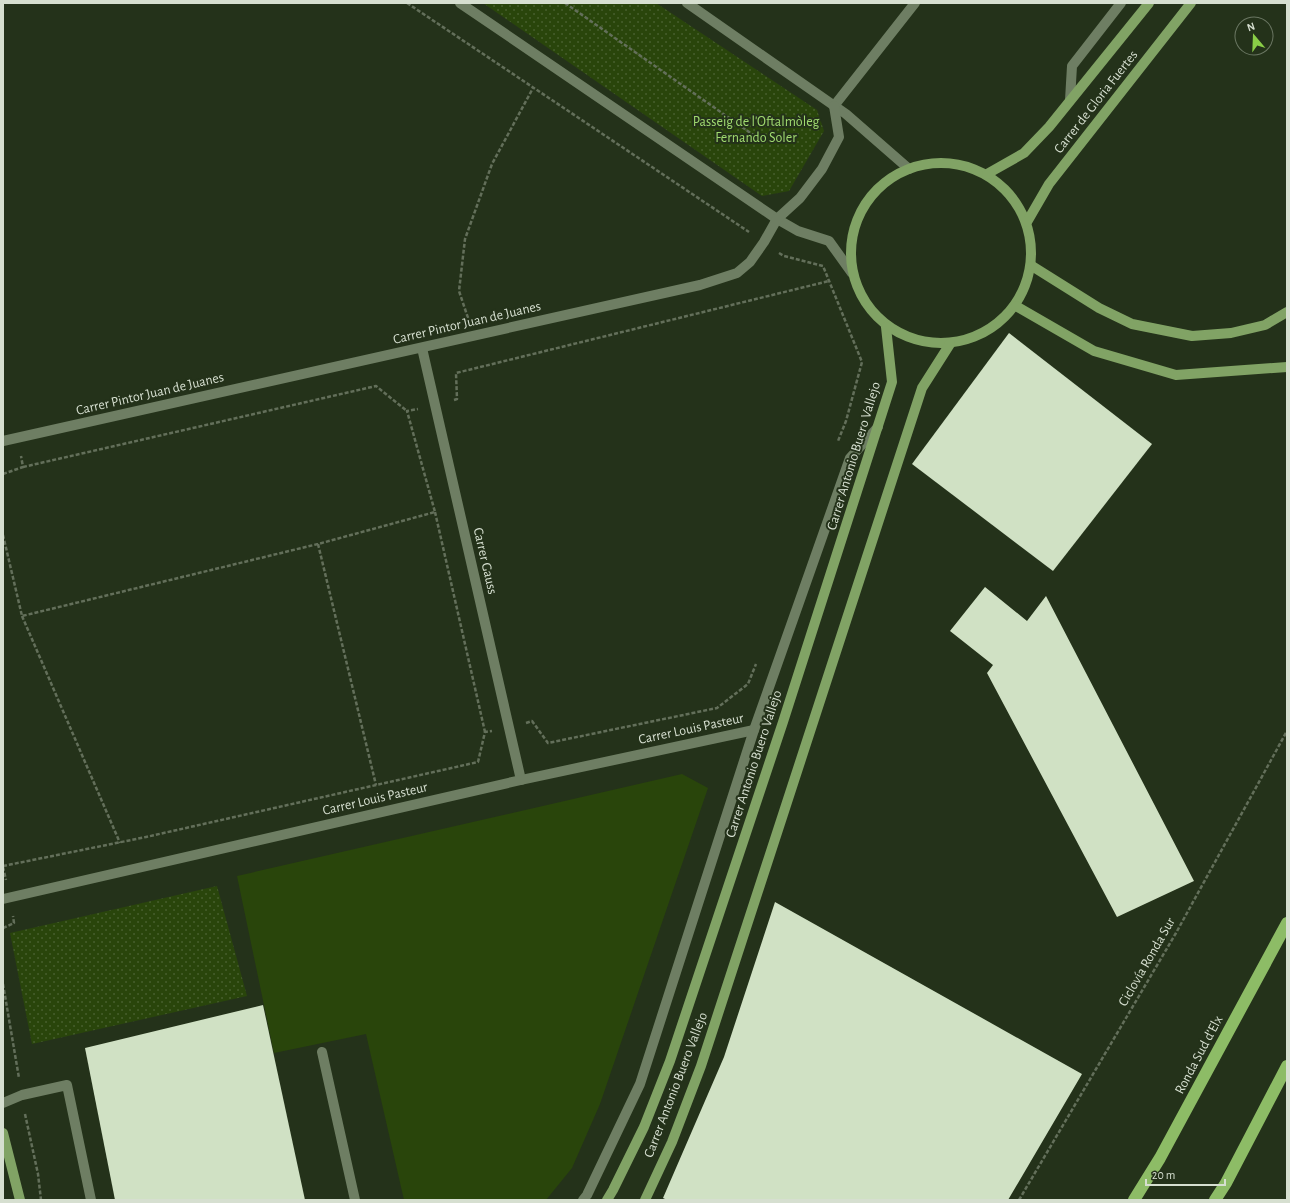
<svg xmlns="http://www.w3.org/2000/svg" width="1290" height="1203" font-family="'Alegreya Sans',sans-serif">
<style>
.grass{fill:#29450b}
.park{fill:url(#park-dots)}
.building{fill:#d0e1c4}
.lines{fill:none;stroke-linecap:round;stroke-linejoin:round}
.path{stroke:#636f5a;stroke-width:2.5;stroke-dasharray:4 2;stroke-linecap:butt}
.minor{stroke:#6e7e63;stroke-width:10}
.major{stroke:#81a365;stroke-width:10}
.highway{stroke:#8dbc66;stroke-width:12}
.labels{text-anchor:middle;dominant-baseline:central;stroke-width:4;stroke-linejoin:round;paint-order:stroke}
.street-label{font-size:14px;fill:#d6dfd0;stroke:#24321a}
.park-label{font-size:14px;fill:#a0da70;stroke:#24321a}
</style>
<defs>
<pattern id="park-dots" width="8" height="8" patternUnits="userSpaceOnUse"><rect width="8" height="8" fill="#29450b"/><path d="M2 2h.1M6 6h.1" fill="none" stroke="#475f2e" stroke-width="1.8" stroke-linecap="round"/></pattern>
</defs>
<rect width="100%" height="100%" fill="#24321a"/>
<path class="grass" d="M682 774 708 788 600 1104 572 1168 546 1200H404L366 1034 274 1053 237 876Z"/>
<g class="park">
<path d="M483 3H656L817 110 824 131 789 191 762 196Z"/>
<path d="M217 886 247 996 32 1044 10 933Z"/>
</g>
<g class="building">
<path d="M1009 333 1152 444 1053 571 912 464Z"/>
<path d="M985 587 1027 621 1046 596 1194 881 1117 917 987 673 993 665 950 631Z"/>
<path d="M775 902 1082 1074 1008 1200H667L663 1198 724 1057Z"/>
<path d="M263 1005 305 1200H115L85 1048Z"/>
</g>
<g class="lines">
<g class="path">
<path d="M407 3 749 232"/>
<path d="M565 3 762 141"/>
<path d="M779 253 784 256 823 266 862 362 846 421 838 441"/>
<path d="M468 318 459 291 465 239 492 164 533 88"/>
<path d="M454 400 457 399 456 373 829 281"/>
<path d="M23 467 376 386 407 411"/>
<path d="M3 474 23 467 21 456"/>
<path d="M435 512 485 732"/>
<path d="M3 535 22 616 318 544 435 512 407 411 418 409"/>
<path d="M318 544 376 785"/>
<path d="M22 616 120 843"/>
<path d="M526 723 532 721 548 743 717 708 748 684 756 664"/>
<path d="M3 866 146 837 478 762 485 732 492 731"/>
<path d="M3 867 6 880"/>
<path d="M3 928 14 923 13 916"/>
<path d="M3 984 19 1078"/>
<path d="M25 1114 38 1174 41 1200"/>
<path d="M1019 1200 1176 933 1287 731"/>
</g>
<g class="minor">
<path d="M460 3 777 219 798 231 829 241 852 273"/>
<path d="M687 3 846 114 909 169"/>
<path d="M1070 100 1072 66 1121 3"/>
<path d="M834 106 915 3"/>
<path d="M422 348 521 780"/>
<path d="M3 441 700 285 737 273 750 262 764 242 777 219 800 198 822 169 839 137 834 106"/>
<path d="M3 899 521 780 754 730"/>
<path d="M322 1052 355 1200"/>
<path d="M3 1103 22 1095 67 1085 91 1200"/>
<path d="M583 1200 587 1195 640 1084 754 730 850 458 878 427"/>
</g>
<g class="major">
<circle cx="941" cy="253" r="90"/>
<path d="M987 174 1024 153 1049 127 1149 3"/>
<path d="M1027 222 1049 184 1191 3"/>
<path d="M1032 266 1099 308 1132 324 1192 336 1231 333 1265 325 1287 312"/>
<path d="M1016 306 1094 351 1176 375 1287 367"/>
<path d="M3 1133 20 1200"/>
<path d="M607 1200 613 1190 644 1127 670 1061 783 722 892 382 886 327"/>
<path d="M645 1200 672 1142 701 1066 922 388 950 344"/>
</g>
<g class="highway">
<path d="M1134 1200 1160 1158 1287 923"/>
<path d="M1215 1200 1226 1183 1287 1066"/>
</g>
</g>
<g class="labels">
<g class="street-label">
<text transform="translate(1096 102) rotate(-52)">Carrer de Gloria Fuertes</text>
<text transform="translate(467 323) rotate(-13)">Carrer Pintor Juan de Juanes</text>
<text transform="translate(150 394) rotate(-13)">Carrer Pintor Juan de Juanes</text>
<text transform="translate(854 456) rotate(-73)">Carrer Antonio Buero Vallejo</text>
<text transform="translate(485 561) rotate(77)">Carrer Gauss</text>
<text transform="translate(691 729) rotate(-12)">Carrer Louis Pasteur</text>
<text transform="translate(754 764) rotate(-72)">Carrer Antonio Buero Vallejo</text>
<text transform="translate(375 799) rotate(-13)">Carrer Louis Pasteur</text>
<text transform="translate(1147 962) rotate(-60)">Ciclovía Ronda Sur</text>
<text transform="translate(1199 1055) rotate(-62)">Ronda Sud d'Elx</text>
<text transform="translate(676 1085) rotate(-69)">Carrer Antonio Buero Vallejo</text>
</g>
<g class="park-label">
<text x="756" y="122">Passeig de l'Oftalmòleg<tspan x="756" dy="16">Fernando Soler</tspan></text>
</g>
</g>
<rect width="1290" height="1203" fill="none" stroke="#d6dfd0" stroke-width="8"/>
<g transform="translate(1254 36) rotate(341)"><circle r="19" fill="#24321a" stroke="#6b7763"/>
<path d="M0-3L7 15L0 10L-7 15Z" fill="#8ace47"/>
<text y="-6" font-size="11" font-weight="bold" text-anchor="middle" fill="#d6dfd0">N</text>
</g>
<path d="M1146 1179v6h79v-6" fill="none" stroke="#d6dfd0" stroke-width="2"/>
<text x="1152" y="1179" font-size="12" fill="#d6dfd0" stroke="#24321a" stroke-width="3" paint-order="stroke">20 m</text>
</svg>
